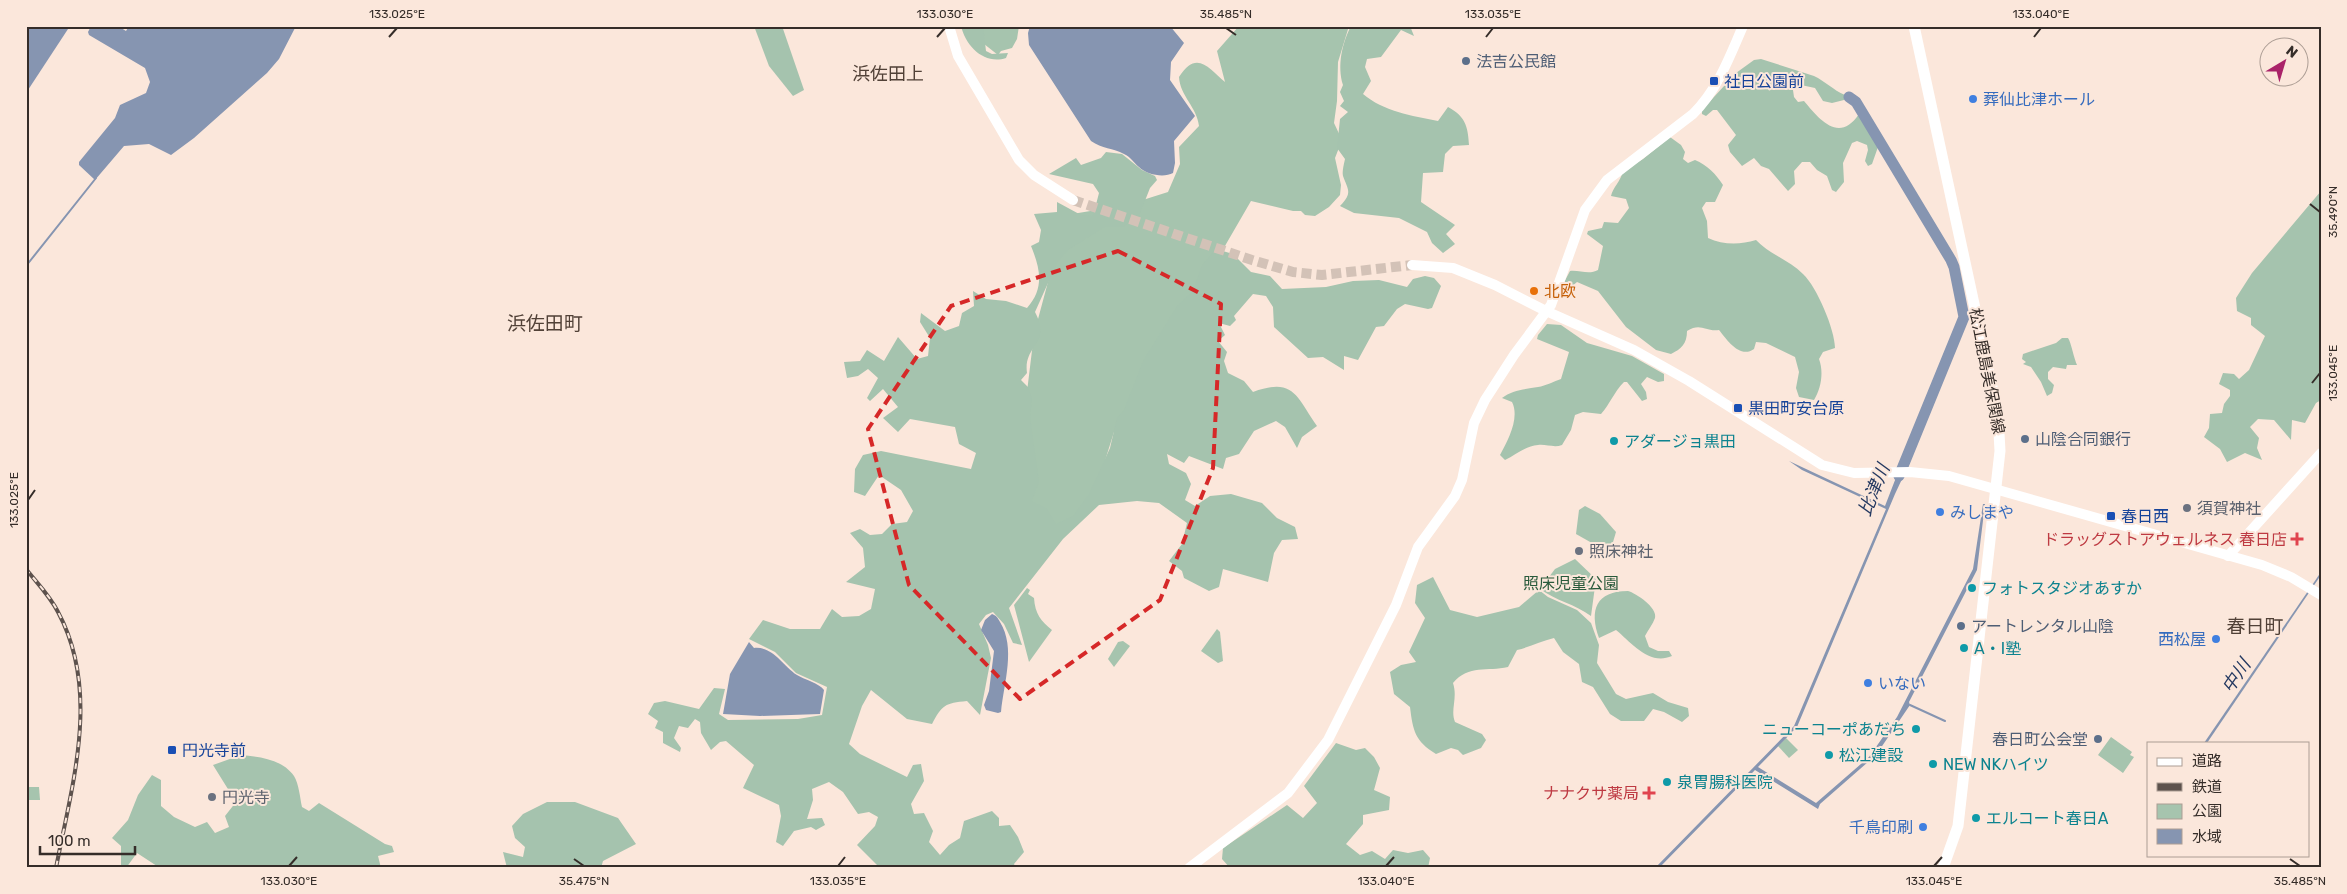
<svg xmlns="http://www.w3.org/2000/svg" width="2347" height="894" font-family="Rubik,'Noto Sans JP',sans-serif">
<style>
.green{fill:#a6c4ae}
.forest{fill:#a5c3ae}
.water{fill:#8695b1}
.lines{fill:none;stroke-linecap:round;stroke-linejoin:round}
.stream{stroke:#8695b1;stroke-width:2}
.river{stroke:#8695b1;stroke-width:11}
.secondary-tunnel{stroke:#d3c2b7;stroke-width:10;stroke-dasharray:10 5;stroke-linecap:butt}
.secondary{stroke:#fff;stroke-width:10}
.primary{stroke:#fff;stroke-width:11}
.rail-casing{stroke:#5d524d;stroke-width:4}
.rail{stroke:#fbe7db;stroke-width:2;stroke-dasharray:5.5;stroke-linecap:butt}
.marked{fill:none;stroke:#d62828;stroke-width:4;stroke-dasharray:10 6;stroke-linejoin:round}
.ticks{fill:none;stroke:#352d29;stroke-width:2}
.service-dot{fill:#5c6f8a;stroke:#fbe7db;stroke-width:2}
.transit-dot{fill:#1a4fb4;stroke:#fbe7db;stroke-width:2}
.shop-dot{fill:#3f7fe0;stroke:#fbe7db;stroke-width:2}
.food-dot{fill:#e8710a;stroke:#fbe7db;stroke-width:2}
.culture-dot{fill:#0f9aa8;stroke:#fbe7db;stroke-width:2}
.worship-dot{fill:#6b7280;stroke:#fbe7db;stroke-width:2}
.health-dot{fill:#e0444e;stroke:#fbe7db;stroke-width:2}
.labels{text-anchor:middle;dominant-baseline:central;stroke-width:4;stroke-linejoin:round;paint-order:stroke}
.service-label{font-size:16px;fill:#4e5e75;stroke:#fbe7db;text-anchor:start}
.transit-label{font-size:16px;fill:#164399;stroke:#fbe7db;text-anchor:start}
.shop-label{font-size:16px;fill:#366cbe;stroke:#fbe7db;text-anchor:start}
.food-label{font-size:16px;fill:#c56008;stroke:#fbe7db;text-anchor:start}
.street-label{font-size:16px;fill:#352d29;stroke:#fbe7db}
.culture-label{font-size:16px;fill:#0d838f;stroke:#fbe7db;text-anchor:start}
.worship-label{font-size:16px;fill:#5b616d;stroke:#fbe7db;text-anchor:start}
.health-label{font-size:16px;fill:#be3a42;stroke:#fbe7db;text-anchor:end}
.park-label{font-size:16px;fill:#295a3b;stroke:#fbe7db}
.neighbourhood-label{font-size:18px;fill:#514137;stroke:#fbe7db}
.water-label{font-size:18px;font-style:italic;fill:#243961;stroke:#fbe7db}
.quarter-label{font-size:19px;fill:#514137;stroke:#fbe7db}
.neatline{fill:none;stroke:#352d29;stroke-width:2}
.ticks-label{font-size:12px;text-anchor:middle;fill:#352d29}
</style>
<rect width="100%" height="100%" fill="#fbe7db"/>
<g class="green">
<path d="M973 26H1019L1017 39 1012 48 1001 51 998 55 979 40Z"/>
<path d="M1239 26H1349L1338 62 1337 101 1334 123 1342 140 1335 158 1341 185 1340 195 1329 207 1315 216 1305 215 1301 211H1293L1251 201 1167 346 1114 432 1091 505 1071 527 1051 525 1030 509 1026 400 1034 334 1066 215 1127 205 1168 192 1180 164 1179 147 1199 126C1197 107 1180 96 1179 77 1197 48 1210 70 1225 82L1217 51Z"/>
<path d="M1575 559 1596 579 1591 616C1575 604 1556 601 1540 589L1555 569Z"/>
<path d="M1027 588 1030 590 1028 594 1034 598C1035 614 1041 621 1052 630L1029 662 1014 605Z"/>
<path d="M1217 629 1220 632 1223 661 1218 663 1201 651Z"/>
<path d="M1123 641 1130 646 1114 667 1108 659 1118 642Z"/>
<path d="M2111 737 2132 752 2130 755 2134 757 2123 773 2098 755Z"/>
<path d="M1786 738 1798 750 1789 758 1778 746Z"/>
<path d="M26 787H39L40 800H26Z"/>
</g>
<g class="forest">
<path d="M754 26H782L804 90 793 96 769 66Z"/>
<path d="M961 26H983L986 51 992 54 1008 53 1006 58C985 65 966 47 961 26Z"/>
<path d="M1351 26H1410L1414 36 1401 30 1381 57 1367 59 1365 67 1371 81 1363 94C1383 111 1412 116 1438 121L1448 107C1465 116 1468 126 1469 145L1453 146 1445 154 1443 172 1423 173 1421 202 1455 225 1446 234 1455 244 1443 253 1432 243 1427 232 1399 218 1354 213 1340 206C1353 193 1348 190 1343 176 1342 171 1344 164 1345 159L1337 148 1340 119 1348 112 1340 106 1344 101 1340 92 1343 85C1337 66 1342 43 1351 26Z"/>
<path d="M1761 59 1814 76C1825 81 1833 90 1845 95L1844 100 1832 103 1823 101 1815 88 1801 85 1793 90 1794 97 1798 102 1804 101C1819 119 1839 144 1859 114L1878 147 1872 164 1868 166 1865 161 1868 150 1867 145 1857 141 1852 143 1843 163 1844 182 1836 192 1832 190 1827 176 1817 170 1810 162H1802L1794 171 1795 184 1788 191 1769 169 1761 166 1754 158 1742 166 1730 152 1728 145 1736 135 1717 110H1713L1706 116 1702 114V110L1736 73 1754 60Z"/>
<path d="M1670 137 1681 145 1685 152 1683 159 1688 163 1695 160C1707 165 1716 174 1723 185L1715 202H1706L1702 208 1707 221 1708 238C1723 245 1740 245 1756 240 1769 254 1789 260 1803 274 1817 287 1835 330 1835 348L1823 352 1819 359C1824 372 1821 389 1814 400L1799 397 1796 388 1799 372 1795 357 1766 343 1756 342 1754 349C1740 359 1727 340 1719 330 1705 332 1701 322 1687 331 1687 344 1681 349 1671 354L1656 350 1626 327 1598 291 1577 282 1570 288 1569 293 1565 294 1560 290 1570 271C1580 270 1589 275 1598 270L1603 246 1587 234 1588 231 1602 228 1604 222 1618 223 1629 208 1626 199 1611 196C1613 187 1621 181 1623 171L1643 159Z"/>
<path d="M1106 152 1122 154 1142 170 1155 176 1157 180 1150 188 1139 216 1123 227H1105L1068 250 1057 263 1035 312C1052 345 1023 344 1027 373L1021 380 1028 387 1032 399 1030 417 1039 482 1032 501 1047 509 1056 524 1073 516 1089 494 1110 448 1117 418 1124 410 1143 361 1177 306 1193 291 1202 265 1216 249 1233 254 1251 272 1270 276 1282 289 1326 287 1353 281 1379 280 1407 287 1413 279 1425 276 1434 278 1441 286 1432 308 1428 309 1405 304 1397 309 1384 326 1376 327 1358 360 1344 356V370L1323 357 1308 358 1274 327 1273 307 1266 296 1253 294 1234 316 1236 320 1230 326 1219 323 1225 335 1218 341 1227 352 1224 361 1228 373 1244 381 1253 392C1294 377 1296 396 1317 426L1302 437 1297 448 1285 427 1276 421 1254 431 1239 454 1226 458 1223 469 1189 456 1184 463 1167 454 1169 464 1186 473 1191 484 1185 500 1195 506 1210 496 1231 494 1262 503 1277 518 1295 527 1298 539 1282 540 1274 553 1268 582 1223 569 1219 587 1209 591 1184 578 1182 571 1169 561 1182 544 1187 523 1159 503 1137 501 1099 505 1063 539 1009 608 1022 645 1013 643 1004 624 993 612 986 615 979 624 988 645 991 658 980 715 967 701C945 703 942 705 932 724L907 719 871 690 862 706 849 744 860 754 907 777 913 765 921 764 924 781 911 804 914 814 924 813 933 831 929 842 940 855 949 845 960 838 964 821 992 811 999 818V826L1010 825 1018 837 1024 852 1014 864 1016 868H880L857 845 875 826 878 817 869 812 858 814 843 792 829 782 812 789 813 800 807 819 822 818 825 825 816 830 811 827 794 831 783 846 776 842 781 816 779 805 743 788 754 765 726 741 720 742 711 750 701 733 700 722 695 719 688 728 679 726 674 738 681 748 680 752 663 743V732L655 728 658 721 648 714 654 703 665 701 699 709 714 688 725 689 719 714 728 720 798 719 822 715 827 687 796 673 775 652 749 639 763 620 790 629H820L832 609 842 617 859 616 871 609 875 589 846 582 865 567 863 548 850 533 860 529 870 535 882 534 892 524 907 522 913 511 901 490 879 475 865 496 854 492 855 469 863 455 881 451 971 469 976 453 959 444 955 427 910 419 898 432 883 418 898 407 883 389 870 401 867 398 878 378 868 369 858 376 847 378 844 362 860 361 867 350 884 361 898 337 917 359 928 356 930 338 920 322 921 313 945 331 959 326 962 313 974 306 973 291 986 299 1006 301 1027 308C1045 288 1040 268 1031 246L1039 242 1041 230 1034 214 1057 212V202L1081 215 1093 216 1099 193 1093 184 1049 174 1076 158 1081 165 1101 158Z"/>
<path d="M2321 191V400L2316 403 2305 423 2292 420 2291 440 2274 420 2258 419 2250 427 2259 438 2257 448 2262 460 2245 453 2227 462 2220 449 2204 437 2209 428 2210 414 2222 413 2224 404 2230 396V390L2219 384 2223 373 2234 374 2239 379 2249 370 2265 336 2251 325V318L2237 311 2236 298 2252 273Z"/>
<path d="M1547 324 1561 325 1587 343 1632 356 1664 374V381L1658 382 1647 377 1641 384 1646 392 1647 399 1642 401 1627 382H1624C1614 392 1610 404 1601 414L1583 412 1575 415 1571 430 1562 445C1554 448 1546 444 1538 445 1525 446 1516 455 1505 460L1500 455C1508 440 1520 418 1512 402L1502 398C1512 390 1526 389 1538 387 1546 386 1554 381 1561 379L1569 352 1537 339 1538 335Z"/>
<path d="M2062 338H2068C2071 342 2074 359 2077 365H2067L2066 369 2053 367 2048 372V379L2054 385 2052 393 2047 396 2041 382 2031 367 2023 364 2026 362 2022 359 2023 354 2056 343Z"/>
<path d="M1585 506 1600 514 1616 532 1613 542 1606 548 1599 547 1576 534 1579 510Z"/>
<path d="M1433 577 1450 610 1477 617 1519 607 1539 590 1548 597 1577 610 1591 623 1599 645 1597 663 1616 694 1626 699 1653 693 1668 702 1688 708 1689 716 1682 722 1664 712 1653 709 1644 721H1621L1610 714 1593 687 1582 682 1579 664 1563 652 1554 638C1541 641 1530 647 1517 650L1508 667C1487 672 1469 664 1453 683 1458 698 1450 710 1455 722L1482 734 1486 740 1481 748 1463 755 1458 750 1451 748 1436 754C1415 741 1413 731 1410 707L1394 694 1390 672 1401 665 1416 662 1409 652 1425 618 1415 603 1417 585Z"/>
<path d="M1628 591C1636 593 1658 608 1655 618 1653 624 1648 630 1645 636L1649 647 1658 651H1669L1672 656C1649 666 1632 643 1616 630L1599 638C1589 610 1596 591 1628 591Z"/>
<path d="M1336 743 1356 750 1365 748 1374 757 1380 768 1374 790 1390 797 1389 810 1363 815V824L1346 844 1360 855 1372 851 1385 859 1393 850 1408 853 1423 850 1430 858 1428 868H1230L1222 859 1223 848 1287 805 1303 818 1317 803 1304 786Z"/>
<path d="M241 755C260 757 282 759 294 776 299 784 300 798 302 807L309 811 319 803 385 844 392 846 394 852 378 856 381 868H160L137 853 126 868H121V846L112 838 128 820 138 795 152 775 161 780V806L174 817 195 827 207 822 215 833 229 827 225 816 236 802 213 765Z"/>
<path d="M547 802H575L618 818 636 844 603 861 601 868H507L503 852 523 857 525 847 515 838 512 826 523 814Z"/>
</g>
<g class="water">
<path d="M26 26H70L26 93Z"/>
<path d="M91 26H118L126 31 129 26H296L279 59 267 73 194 138 171 155 149 144 124 146 95 180 79 165V162L115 118 120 105 146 93 150 82 145 68 89 35 88 32Z"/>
<path d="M1030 26H1170L1184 43 1171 62 1170 80 1195 116 1174 141 1175 163 1173 173C1164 178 1147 175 1139 167 1134 163 1131 157 1124 154 1113 148 1102 149 1091 141L1029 45 1028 33Z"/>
<path d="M1789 461 1885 506 1902 462H1910L1895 494 1797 727 1758 767 1816 803 1869 757 1897 717 1973 569 1983 504H1985L1977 570 1909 702 1910 705 1876 755 1820 804 1818 809 1755 770 1659 868H1655L1794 726 1886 509 1802 470Z"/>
<path d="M2321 572V575L2207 743H2204Z"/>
<path d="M992 614C997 616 997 617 1000 622 1016 648 1004 682 1001 712L998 713 986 710 984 705 989 691 994 651 981 630 985 620Z"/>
<path d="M749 642 754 648C773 646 782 665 797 675 805 680 819 683 824 690L820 714 760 716 723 714 730 674Z"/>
</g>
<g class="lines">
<g class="stream">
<path d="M26 266 96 178"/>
<path d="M1910 705 1945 721"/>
</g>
<path class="river" d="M1849 97 1856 102 1951 260 1954 267 1964 317 1899 476"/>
<path class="secondary-tunnel" d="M1073 200 1252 260 1293 272 1322 275 1412 265"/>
<g class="secondary">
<path d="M949 26 958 56 1019 160 1034 175 1073 200"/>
<path d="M1412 265 1453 268 1495 285 1546 311 1634 350 1689 381 1822 465 1854 473 1910 472 1949 476 2262 565 2291 577 2321 595"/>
<path d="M2228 556 2321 453"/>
<path d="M1189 868 1288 793 1328 740 1396 605 1418 547 1455 496 1462 480 1474 423 1485 400 1514 355 1551 305 1585 210 1607 180 1693 114C1718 89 1729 58 1743 26"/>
</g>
<path class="primary" d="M1914 26 1998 415 2000 451 1958 826 1943 868"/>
<g class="rail-casing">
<path id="rail" d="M26 569C37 583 50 596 58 612 101 692 72 784 56 868"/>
</g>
<use href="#rail" class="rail"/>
</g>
<path class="marked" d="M1118 251 1221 304 1213 468 1160 600 1020 699 909 585 868 429 951 306Z"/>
<path class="ticks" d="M1226 28 1236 35M389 37 397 28M937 37 945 28M1486 37 1493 28M2034 37 2041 28M2310 204 2320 212M2312 383 2320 373M28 500 35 490M574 859 584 866M2290 859 2300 866M289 866 297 857M838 866 845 857M1386 866 1394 857M1934 866 1942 857"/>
<g class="service-dot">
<circle cx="1466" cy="61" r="5"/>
<circle cx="2025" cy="439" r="5"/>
<circle cx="1961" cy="626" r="5"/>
<circle cx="2098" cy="739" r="5"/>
</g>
<g class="transit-dot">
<rect x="1709" y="76" width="10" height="10" rx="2.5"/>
<rect x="1733" y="403" width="10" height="10" rx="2.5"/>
<rect x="2106" y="511" width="10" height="10" rx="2.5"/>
<rect x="167" y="745" width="10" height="10" rx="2.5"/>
</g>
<g class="shop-dot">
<circle cx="1973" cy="99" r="5"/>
<circle cx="1940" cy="512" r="5"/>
<circle cx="2216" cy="639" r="5"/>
<circle cx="1868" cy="683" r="5"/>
<circle cx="1923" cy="827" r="5"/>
</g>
<circle class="food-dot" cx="1534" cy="291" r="5"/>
<g class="culture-dot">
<circle cx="1614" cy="441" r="5"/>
<circle cx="1972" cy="588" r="5"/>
<circle cx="1964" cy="648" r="5"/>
<circle cx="1916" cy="729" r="5"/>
<circle cx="1829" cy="755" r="5"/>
<circle cx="1933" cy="764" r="5"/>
<circle cx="1667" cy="782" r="5"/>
<circle cx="1976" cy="818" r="5"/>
</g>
<g class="worship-dot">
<circle cx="2187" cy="508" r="5"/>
<circle cx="1579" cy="551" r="5"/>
<circle cx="212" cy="797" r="5"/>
</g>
<g class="health-dot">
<path d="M2294.5 531.5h5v5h5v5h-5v5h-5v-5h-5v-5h5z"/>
<path d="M1646.5 785.5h5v5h5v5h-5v5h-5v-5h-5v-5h5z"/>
</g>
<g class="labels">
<g class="service-label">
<text x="1476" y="61">法吉公民館</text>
<text x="2035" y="439">山陰合同銀行</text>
<text x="1971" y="626">アートレンタル山陰</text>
<text x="2088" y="739" text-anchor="end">春日町公会堂</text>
</g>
<g class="transit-label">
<text x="1724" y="81">社日公園前</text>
<text x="1748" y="408">黒田町安台原</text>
<text x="2121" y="516">春日西</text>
<text x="182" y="750">円光寺前</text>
</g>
<g class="shop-label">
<text x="1983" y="99">葬仙比津ホール</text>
<text x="1950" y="512">みしまや</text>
<text x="2206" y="639" text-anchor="end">西松屋</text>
<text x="1878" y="683">いない</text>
<text x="1913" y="827" text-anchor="end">千鳥印刷</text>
</g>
<g class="food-label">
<text x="1544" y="291">北欧</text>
</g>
<g class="street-label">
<text transform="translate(1987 371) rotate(79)">松江鹿島美保関線</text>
</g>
<g class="culture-label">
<text x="1624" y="441">アダージョ黒田</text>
<text x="1982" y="588">フォトスタジオあすか</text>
<text x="1974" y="648">A・I塾</text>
<text x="1906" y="729" text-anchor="end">ニューコーポあだち</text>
<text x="1839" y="755">松江建設</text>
<text x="1943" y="764">NEW NKハイツ</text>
<text x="1677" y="782">泉胃腸科医院</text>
<text x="1986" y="818">エルコート春日A</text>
</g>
<g class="worship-label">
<text x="2197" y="508">須賀神社</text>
<text x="1589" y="551">照床神社</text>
<text x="222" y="797">円光寺</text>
</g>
<g class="health-label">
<text x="2287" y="539">ドラッグストアウェルネス 春日店</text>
<text x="1639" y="793">ナナクサ薬局</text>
</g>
<g class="park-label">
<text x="1571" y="583">照床児童公園</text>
</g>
<g class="neighbourhood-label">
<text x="888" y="74">浜佐田上</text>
</g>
<g class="water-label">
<text transform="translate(1874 490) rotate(-68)">比津川</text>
<text transform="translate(2236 676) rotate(-56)">中川</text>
</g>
<g class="quarter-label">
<text x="545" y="323">浜佐田町</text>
<text x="2255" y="626">春日町</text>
</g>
</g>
<rect width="2347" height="894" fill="none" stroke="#fbe7db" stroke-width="55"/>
<rect x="2147" y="742" width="162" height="115" fill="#fbe7db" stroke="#ac9d94"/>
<rect x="2157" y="758" width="25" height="8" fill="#ffffff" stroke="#ac9d94"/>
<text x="2192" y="766" font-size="15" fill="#352d29">道路</text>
<rect x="2157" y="783" width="25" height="8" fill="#5d524d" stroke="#ac9d94"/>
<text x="2192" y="792" font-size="15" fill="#352d29">鉄道</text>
<rect x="2157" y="804" width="25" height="15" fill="#a6c4ae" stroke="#ac9d94"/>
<text x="2192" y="816" font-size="15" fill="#352d29">公園</text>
<rect x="2157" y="829" width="25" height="15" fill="#8695b1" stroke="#ac9d94"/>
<text x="2192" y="842" font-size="15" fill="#352d29">水域</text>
<g transform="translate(2284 62) rotate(38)"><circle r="24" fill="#fbe7db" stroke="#ac9d94"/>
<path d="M0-4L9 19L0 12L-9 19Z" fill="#aa2369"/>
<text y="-8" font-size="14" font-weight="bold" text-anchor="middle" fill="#352d29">N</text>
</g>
<path d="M40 846v8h95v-8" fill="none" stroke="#352d29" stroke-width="2.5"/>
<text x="48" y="846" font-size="15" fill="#352d29" stroke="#fbe7db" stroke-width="4" paint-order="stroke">100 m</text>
<rect x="28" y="28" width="2292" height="838" class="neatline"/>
<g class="ticks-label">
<text x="397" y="18">133.025°E</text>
<text x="945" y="18">133.030°E</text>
<text x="1226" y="18">35.485°N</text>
<text x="1493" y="18">133.035°E</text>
<text x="2041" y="18">133.040°E</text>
<text transform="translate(2333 212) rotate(-90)" y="4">35.490°N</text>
<text transform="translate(2333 373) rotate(-90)" y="4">133.045°E</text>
<text transform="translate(14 500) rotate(-90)" y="4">133.025°E</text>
<text x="289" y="885">133.030°E</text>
<text x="584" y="885">35.475°N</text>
<text x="838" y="885">133.035°E</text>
<text x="1386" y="885">133.040°E</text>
<text x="1934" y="885">133.045°E</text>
<text x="2300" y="885">35.485°N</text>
</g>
</svg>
